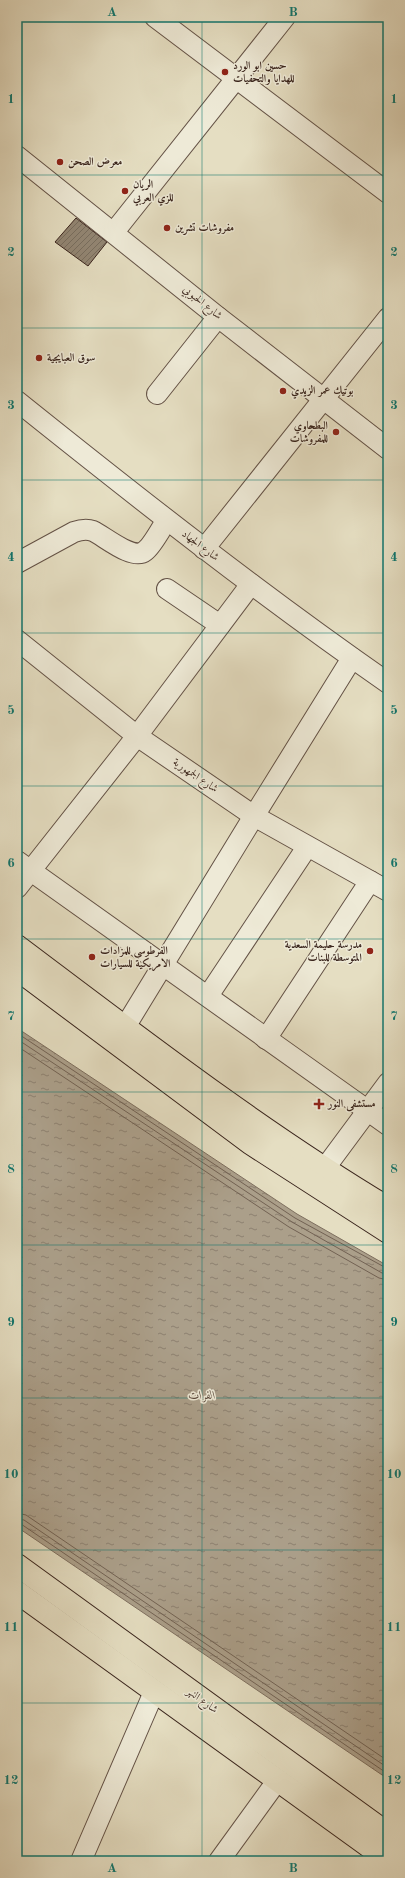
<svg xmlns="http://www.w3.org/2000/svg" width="405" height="1878" font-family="'Old Standard TT',Amiri,serif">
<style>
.water{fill:url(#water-ripples);stroke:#7d6e5e}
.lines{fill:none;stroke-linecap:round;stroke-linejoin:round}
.shore{stroke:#726253;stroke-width:1}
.building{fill:url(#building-hatch);stroke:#39241c}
.minor-casing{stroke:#645246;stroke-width:22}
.major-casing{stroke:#39241c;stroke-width:24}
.minor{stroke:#eeead7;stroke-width:20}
.major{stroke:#e5dec2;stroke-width:22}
.grid{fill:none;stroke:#0f766e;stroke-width:1;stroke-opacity:0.55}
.poi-dot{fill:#8f2418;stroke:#eeead7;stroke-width:1.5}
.labels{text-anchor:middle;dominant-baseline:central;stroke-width:3;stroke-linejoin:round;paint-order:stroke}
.poi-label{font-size:11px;font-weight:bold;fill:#39241c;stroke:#eeead7;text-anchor:start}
.street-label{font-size:11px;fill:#39241c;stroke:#eeead7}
.water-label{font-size:12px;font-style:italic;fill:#5b493d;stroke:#eeead7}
.neatline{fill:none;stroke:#0f766e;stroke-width:1.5}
.grid-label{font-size:13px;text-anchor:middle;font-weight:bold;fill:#0f766e}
</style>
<defs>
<pattern id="water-ripples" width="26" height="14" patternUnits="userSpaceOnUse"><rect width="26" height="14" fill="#ab9f8a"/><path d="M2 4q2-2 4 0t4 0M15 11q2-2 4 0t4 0" fill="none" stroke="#8c8170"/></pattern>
<pattern id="building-hatch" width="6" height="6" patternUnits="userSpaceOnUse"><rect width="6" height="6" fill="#928572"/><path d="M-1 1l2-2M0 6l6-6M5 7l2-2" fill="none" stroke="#786d5d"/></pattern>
</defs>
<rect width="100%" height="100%" fill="#e5dec2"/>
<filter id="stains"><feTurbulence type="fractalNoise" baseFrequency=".005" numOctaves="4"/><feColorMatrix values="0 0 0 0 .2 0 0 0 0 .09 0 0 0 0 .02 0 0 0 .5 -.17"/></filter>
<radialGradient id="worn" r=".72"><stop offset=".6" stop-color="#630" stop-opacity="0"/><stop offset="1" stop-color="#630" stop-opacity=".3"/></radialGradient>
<path class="water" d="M17 1028 297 1214 388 1266V1779L17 1527Z"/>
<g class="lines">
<g class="shore">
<path d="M17 1033 295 1218 388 1269"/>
<path d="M17 1039 292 1222 382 1273 388 1274"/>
<path d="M17 1046 289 1227 379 1278 388 1280"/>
<path d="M17 1513 26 1515 388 1761"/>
<path d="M17 1519 24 1520 388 1768"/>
<path d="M17 1524H21L388 1774"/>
</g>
</g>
<path class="building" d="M76 218 107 242 88 266 55 242Z"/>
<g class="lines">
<g class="minor-casing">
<g id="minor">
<path d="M155 17 388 193"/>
<path d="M17 156 218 317 388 449"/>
<path d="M114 232 285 17"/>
<path d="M157 394 218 317"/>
<path d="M17 401C138 498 260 594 388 683"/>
<path d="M204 549 388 318"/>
<path d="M17 563 74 532C80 530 87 529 93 531 104 536 133 561 145 551 152 546 161 529 166 521"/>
<path d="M167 589 220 625"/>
<path d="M17 640 137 736 254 816 388 891"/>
<path d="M17 861 388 1125"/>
<path d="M17 888 137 736 251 584"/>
<path d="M208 996 307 847"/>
<path d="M125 1027 254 816 352 658"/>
<path d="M266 1039 370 881"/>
<path d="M325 1168 388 1083"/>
<path d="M81 1861 154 1692"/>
<path d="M219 1861 277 1781"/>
</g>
</g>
<g class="major-casing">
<g id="major">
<path d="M17 946C138 1037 258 1130 388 1208"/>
<path d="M17 969 250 1143 388 1232"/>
<path d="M17 1565 388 1834"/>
<path d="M17 1592 388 1860"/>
</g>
</g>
<use href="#minor" class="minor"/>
<use href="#major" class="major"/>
</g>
<path class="grid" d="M202 17V1861M17 175H388M17 328H388M17 480H388M17 633H388M17 786H388M17 939H388M17 1092H388M17 1245H388M17 1398H388M17 1550H388M17 1703H388"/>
<g class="poi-dot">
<circle cx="225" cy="72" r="4"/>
<circle cx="60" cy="162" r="4"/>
<circle cx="125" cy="191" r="4"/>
<circle cx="167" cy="228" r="4"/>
<circle cx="39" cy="358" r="4"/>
<circle cx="283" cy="391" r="4"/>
<circle cx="336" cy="432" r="4"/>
<circle cx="370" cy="951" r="4"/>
<circle cx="92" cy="957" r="4"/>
<path d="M317 1098h4v4h4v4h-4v4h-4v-4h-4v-4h4z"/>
</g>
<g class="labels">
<g class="poi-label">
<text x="233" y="66">حسين ابو الورد<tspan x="233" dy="13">للهدايا والتحفيات</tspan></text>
<text x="68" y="162">معرض الصحن</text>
<text x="133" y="185">الريان<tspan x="133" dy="13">للزي العربي</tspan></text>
<text x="175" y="228">مفروشات تشرين</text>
<text x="47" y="358">سوق العبايجية</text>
<text x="291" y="391">بوتيك عمر الزيدي</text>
<text x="328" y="426" text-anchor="end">البطحاوي<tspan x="328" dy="13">للمفروشات</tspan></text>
<text x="362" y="945" text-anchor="end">مدرسة حليمة السعدية<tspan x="362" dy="13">المتوسطة للبنات</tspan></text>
<text x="100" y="951">الفرطوسي للمزادات<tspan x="100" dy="13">الامريكية للسيارات</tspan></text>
<text x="328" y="1104">مستشفى النور</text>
</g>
<g class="street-label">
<text transform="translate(202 303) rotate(39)">شارع الحبوبي</text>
<text transform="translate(200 546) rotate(37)">شارع الجهاد</text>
<text transform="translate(195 776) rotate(34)">شارع الجمهورية</text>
<text transform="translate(202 1701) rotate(36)">شارع النهر</text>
</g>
<g class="water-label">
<text x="202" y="1396">الفرات</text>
</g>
</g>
<rect width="405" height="1878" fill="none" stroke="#e5dec2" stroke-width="44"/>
<rect x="22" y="22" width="361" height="1834" class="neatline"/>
<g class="grid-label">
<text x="112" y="16">A</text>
<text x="293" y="16">B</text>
<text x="11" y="103">1</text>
<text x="394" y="103">1</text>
<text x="11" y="256">2</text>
<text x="394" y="256">2</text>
<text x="11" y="409">3</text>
<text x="394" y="409">3</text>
<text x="11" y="561">4</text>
<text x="394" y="561">4</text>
<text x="11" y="714">5</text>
<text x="394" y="714">5</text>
<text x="11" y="867">6</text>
<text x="394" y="867">6</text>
<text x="11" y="1020">7</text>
<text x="394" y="1020">7</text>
<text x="11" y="1173">8</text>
<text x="394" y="1173">8</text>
<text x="11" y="1326">9</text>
<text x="394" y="1326">9</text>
<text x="11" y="1478">10</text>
<text x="394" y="1478">10</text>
<text x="11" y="1631">11</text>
<text x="394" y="1631">11</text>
<text x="11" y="1784">12</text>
<text x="394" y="1784">12</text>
<text x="112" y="1872">A</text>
<text x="293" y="1872">B</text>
</g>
<rect width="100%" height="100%" filter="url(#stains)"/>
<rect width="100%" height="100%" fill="url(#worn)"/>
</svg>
